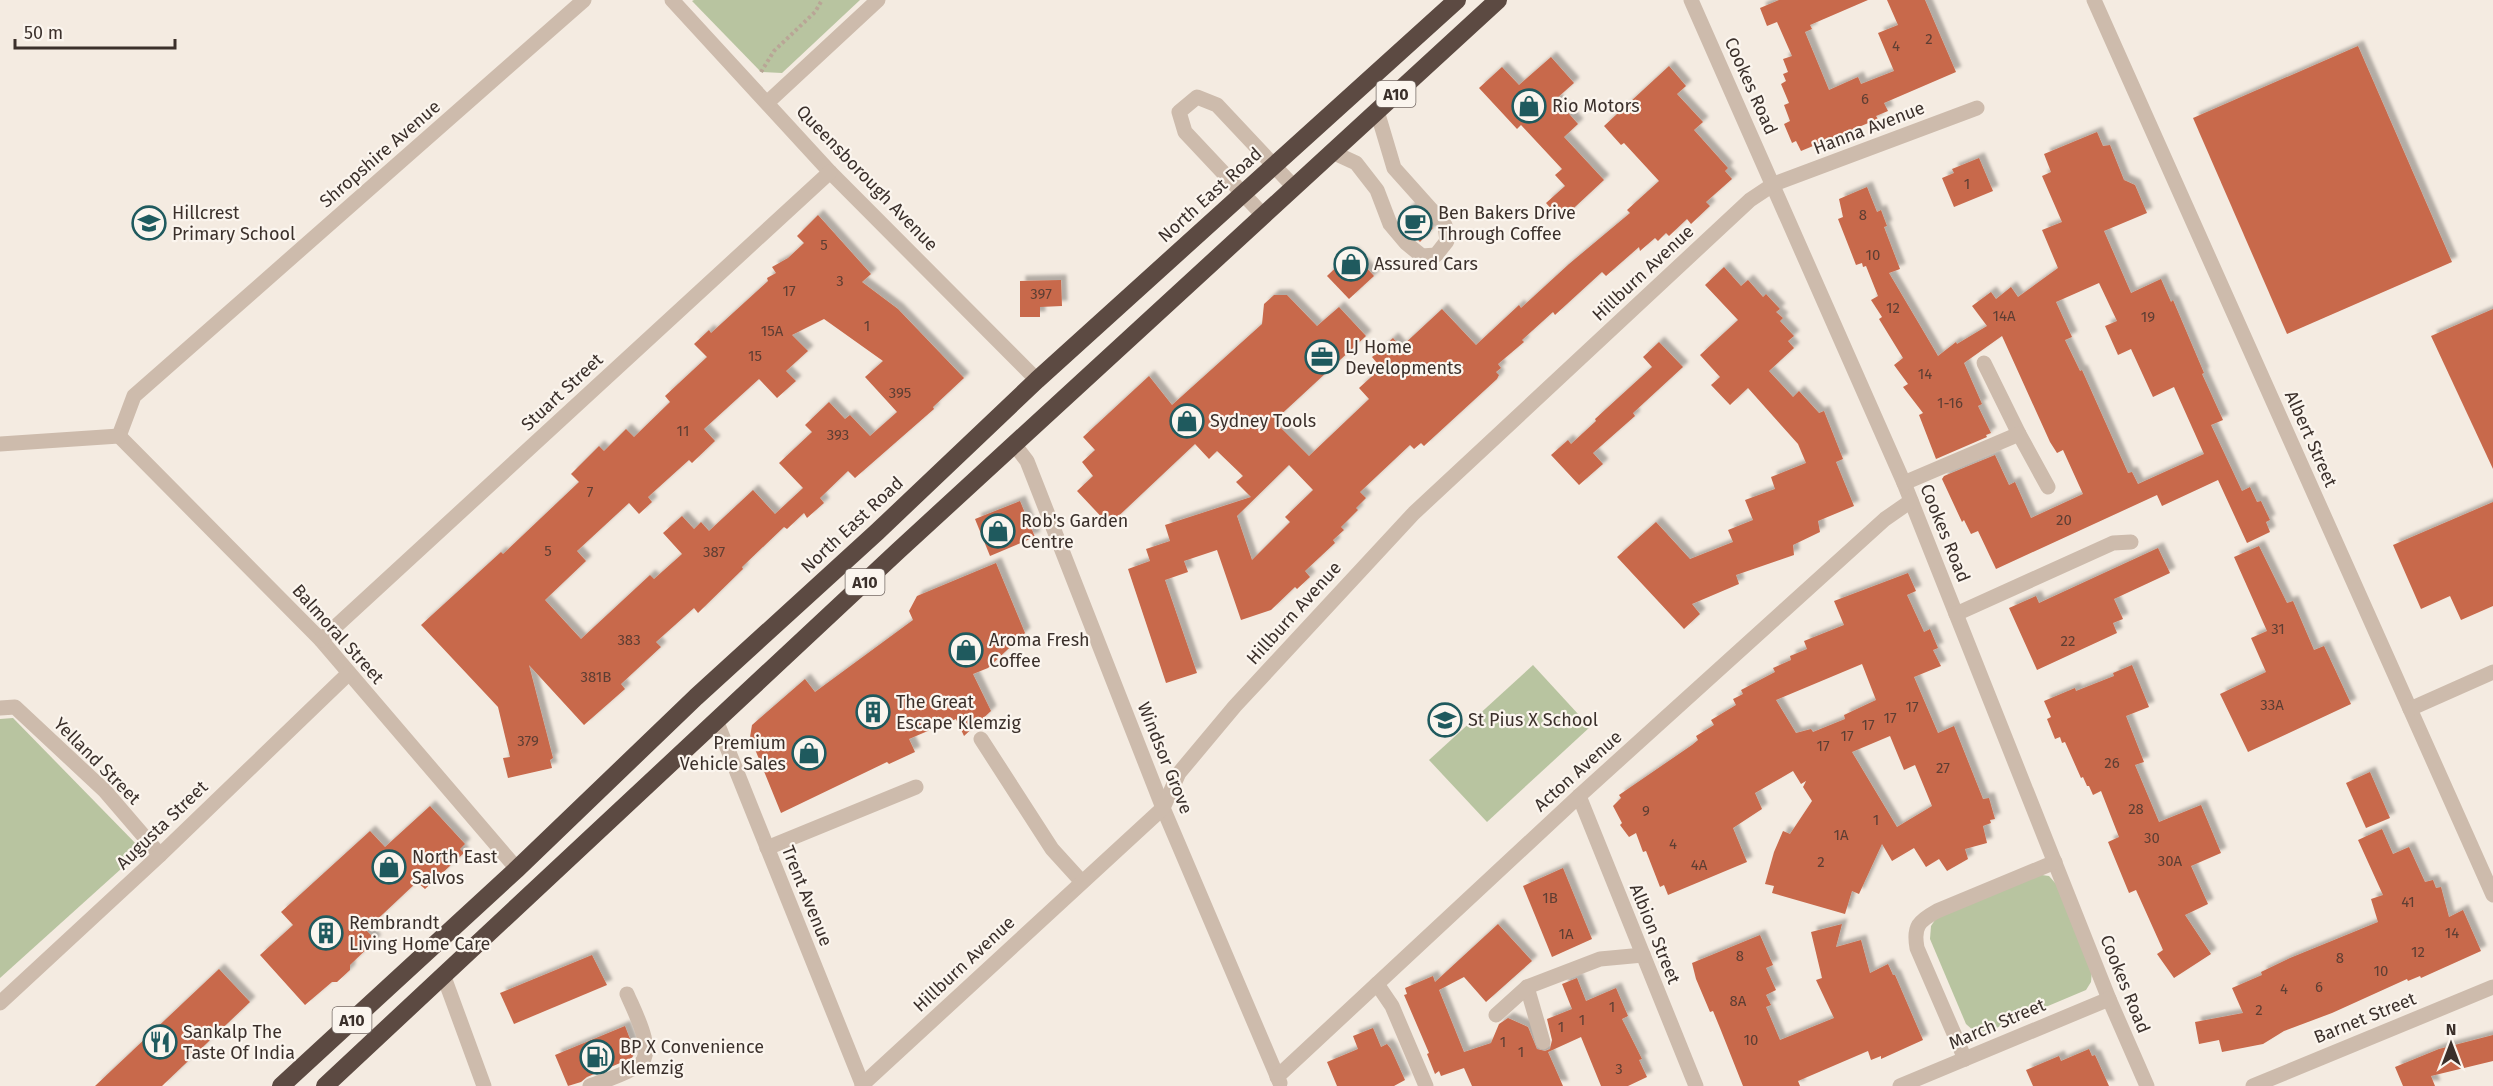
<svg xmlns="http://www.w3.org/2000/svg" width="2493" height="1086" font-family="'Fira Sans',sans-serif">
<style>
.green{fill:#b8c4a0}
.building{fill:#c8694b;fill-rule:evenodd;filter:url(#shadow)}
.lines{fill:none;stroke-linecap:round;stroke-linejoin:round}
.path{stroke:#b9a596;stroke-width:4;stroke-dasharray:3 3;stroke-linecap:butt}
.minor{stroke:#cdbbac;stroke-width:15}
.highway{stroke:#5c4a42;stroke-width:18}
.labels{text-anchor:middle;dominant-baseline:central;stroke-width:4.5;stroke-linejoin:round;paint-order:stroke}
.number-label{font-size:15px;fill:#5e3e33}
.shield{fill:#fbf5ee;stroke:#756b66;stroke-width:1.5}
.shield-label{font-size:16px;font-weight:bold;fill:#3b302b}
.street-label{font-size:18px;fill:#3b302b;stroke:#fbf5ee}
.poi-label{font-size:18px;fill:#3b302b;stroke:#fbf5ee;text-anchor:start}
</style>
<defs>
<filter id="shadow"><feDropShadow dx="5.5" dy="-5.5" stdDeviation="1.5" flood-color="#0004"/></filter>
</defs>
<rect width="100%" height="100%" fill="#f4ebe1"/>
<g class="green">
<path d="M694 0H860L782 73 761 72 692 1Z"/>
<path d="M1533 665 1590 727 1487 822 1429 760Z"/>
<path d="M13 718 142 850 0 978V719Z"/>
<path d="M2035 874 2049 876 2057 885 2092 970 2091 982 2086 990 1989 1031 1975 1032 1966 1024 1930 939 1931 926 1937 917Z"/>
</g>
<g class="building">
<path d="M1779 0H1868L1810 25 1812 29 1805 32 1829 90 1858 77 1861 84 1894 71 1878 33 1898 25 1887 0H1925L1956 72 1884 103 1888 111 1876 116 1878 119 1801 151 1796 141 1792 143 1784 124 1790 121 1784 105 1789 103 1781 84 1786 81 1783 74 1788 72 1783 59 1792 56 1777 22 1767 26 1760 8Z"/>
<path d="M2358 46 2452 262 2287 334 2193 118Z"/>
<path d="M1551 57 1574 83 1556 99 1578 124 1564 137 1604 180 1561 220 1546 203 1565 186 1555 175 1562 169 1521 125 1517 129 1479 88 1502 67 1519 85Z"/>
<path d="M1669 66 1686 86 1677 94 1703 122 1694 130 1728 168 1725 171 1732 179 1706 202 1710 206 1691 224 1687 219 1669 236 1666 233 1658 241 1655 238 1640 251 1639 247 1606 276 1602 272 1555 315 1553 312 1522 340 1524 342 1498 364 1501 368 1496 372 1499 375 1497 379 1424 446 1421 443 1414 449 1410 445 1360 492 1366 498 1356 508 1358 510 1341 527 1344 530 1333 540 1335 543 1305 571 1310 577 1297 589 1295 587 1271 610 1241 620 1217 550 1184 561 1188 572 1165 580 1197 673 1166 683 1128 569 1150 561 1146 549 1170 541 1165 525 1251 497 1236 482 1243 476 1217 451 1209 459 1195 444 1109 525 1077 491 1093 476 1082 462 1095 450 1083 437 1149 376 1172 405 1262 324 1264 304 1274 295H1287L1317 326 1339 307 1366 336 1274 421 1309 456 1369 399 1359 388 1381 368 1372 357 1393 338 1401 347 1442 309 1476 345 1519 305 1521 308 1569 264 1630 213 1627 210 1659 181 1624 143 1621 145 1604 126ZM1289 465 1313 490 1285 517 1290 522 1252 560 1237 516Z"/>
<path d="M2097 132 2103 146 2110 145 2124 180 2135 185 2147 213 2104 231 2131 293 2161 279 2171 302 2173 300 2204 373 2202 374 2223 420 2211 425 2242 491 2250 487 2257 502 2261 501 2270 520 2266 522 2270 532 2247 543 2218 480 2162 506 2157 495 1996 569 1978 531 1971 534 1964 520 1962 522 1942 479 1944 476 1995 455 2009 485 2015 482 2031 518 2083 494 2063 450 2057 453 2050 442 2002 336 1964 363 1982 404 1978 406 1991 433 1986 435 1987 437 1936 459 1919 415 1923 413 1903 387 1908 384 1894 365 1903 358 1879 319 1882 317 1871 300 1878 296 1866 266 1863 267 1862 263 1856 265 1849 247 1838 219 1843 217 1839 199 1867 187 1877 212 1881 210 1887 226 1884 227 1900 269 1889 273 1938 356 1956 342 1957 344 1987 326 1972 306 1991 292 1996 299 2011 287 2018 297 2058 268 2042 230 2062 222 2042 176 2051 172 2044 154ZM2099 283 2117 321 2105 326 2118 355 2131 349 2153 397 2174 387 2204 454 2138 484 2132 472 2128 473 2082 370 2080 371 2065 340 2072 337 2056 302Z"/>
<path d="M1979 158 1993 191 1954 207 1942 178 1954 173 1952 169Z"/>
<path d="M1412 206 1433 228 1420 242 1398 219Z"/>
<path d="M818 215 871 274 862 282 898 309 964 378 933 407 934 409 855 478 848 471 820 498 824 503 807 518 804 513 787 529 784 527 742 567 743 569 698 613 694 608 656 642 661 647 621 684 625 689 584 725 529 665 553 758 550 760 552 768 508 778 503 758 510 757 498 707 421 625 501 552 503 554 579 482 571 474 599 446 604 451 626 429 634 437 670 402 665 396 707 357 694 344 709 330 711 333 768 281 767 278 776 273 772 267 788 258 804 243 797 236ZM824 319 883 361 865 377 897 412 870 436 850 415 845 419 829 402 805 425 812 432 779 463 803 488 775 514 753 490 709 531 701 522 694 529 682 516 663 533 682 554 654 579 650 575 581 639 545 600 586 561 577 551 629 503 639 514 652 502 648 497 689 460 692 463 715 441 704 429 759 379 777 398 796 381 786 371 808 351 792 335Z"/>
<path d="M1352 252 1374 276 1349 299 1327 276Z"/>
<path d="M1724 267 1741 286 1748 280 1763 297 1766 294 1780 309 1776 312 1783 318 1780 321 1794 336 1788 341 1794 348 1769 371 1793 397 1799 391 1819 413 1824 411 1843 459 1836 462 1854 506 1818 521 1820 532 1793 545 1794 555 1736 575 1739 584 1692 604 1700 614 1684 629 1617 557 1656 522 1690 559 1733 542 1728 530 1753 520 1745 500 1775 489 1771 477 1806 463 1798 444 1748 388 1730 405 1711 385 1720 377 1700 355 1738 320 1705 285Z"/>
<path d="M1061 280 1062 306 1040 307V317H1020V281Z"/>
<path d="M2493 309V469L2431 336Z"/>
<path d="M1659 342 1683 367 1633 413 1635 416 1593 453 1603 464 1579 485 1551 455 1568 440 1571 444 1596 421 1595 419 1652 367 1643 357Z"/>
<path d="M1020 501 1035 537 990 556 975 519Z"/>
<path d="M2493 502V606L2461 620 2450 596 2421 609 2393 545Z"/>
<path d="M2259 546 2287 603 2293 601 2314 650 2324 646 2351 704 2248 752 2220 694 2266 672 2251 638 2267 631 2234 557Z"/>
<path d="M2158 548 2170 573 2114 599 2123 619 2113 623 2117 633 2037 670 2009 608 2036 596 2039 603Z"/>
<path d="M996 563 1025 633 988 668 973 674 991 711 964 736 956 719 909 739 915 752 889 764 887 762 781 813 750 737 752 725 805 679 815 692 913 620 909 611 917 596Z"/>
<path d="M1908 573 1916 591 1907 595 1924 632 1930 629 1938 648 1933 650 1941 666 1914 677 1938 733 1954 726 1983 799 1989 798 1995 819 1990 820 1991 823 1983 826 1987 843 1965 849 1968 859 1947 871 1939 859 1926 867 1914 848 1892 861 1882 844 1859 894 1852 891 1845 914 1772 893 1774 886 1765 884 1774 852 1783 831 1790 834 1812 801 1803 787 1806 781 1801 784 1793 771 1755 793 1762 809 1733 828 1747 862 1668 895 1664 885 1660 887 1646 851 1643 852 1636 833 1629 837 1620 825 1622 823 1613 806 1621 798 1619 795 1692 745 1698 740 1696 736 1714 725 1711 720 1736 705 1733 699 1743 694 1741 690 1775 672 1773 668 1791 660 1790 656 1807 649 1804 641 1844 625 1834 601ZM1862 664 1876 700 1844 715 1845 719 1813 732 1811 729 1796 733 1776 700ZM1890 736 1904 770 1915 765 1932 806 1897 827 1852 752Z"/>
<path d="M2132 665 2149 707 2126 716 2144 762 2135 765 2159 822 2201 805 2221 853 2191 866 2208 904 2185 915 2211 954 2174 978 2157 954 2163 950 2136 890 2129 893 2108 842 2119 837 2101 791 2093 795 2089 786H2087L2083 777 2081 778 2065 742 2062 743 2060 737 2055 739 2047 719 2051 717 2044 701 2075 688 2076 691 2114 676 2113 673Z"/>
<path d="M2370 772 2390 818 2366 828 2346 783Z"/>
<path d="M430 806 465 844 460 849 464 853 425 889 417 882 366 930 376 940 350 965V970L337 982H332L305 1005 260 955 293 925 281 912 370 831 385 847Z"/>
<path d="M2382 829 2393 854 2409 847 2425 882 2433 880 2436 888 2441 887 2449 917 2463 910 2481 951 2421 978 2420 976 2408 981 2407 979 2332 1013 2284 1031 2263 1044 2222 1052 2219 1040 2199 1044 2195 1022 2243 1013 2232 988 2262 975 2261 972 2290 958 2378 922 2371 899 2383 895 2358 840Z"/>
<path d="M1563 868 1592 939 1552 957 1523 886Z"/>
<path d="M1498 924 1532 961 1486 1002 1464 977 1439 990 1464 1052 1491 1043 1499 1024 1508 1018 1528 1027 1537 1049 1545 1051 1550 1049 1552 1040 1547 1019 1572 1009 1562 984 1577 978 1586 1001 1616 988 1628 1016 1622 1019 1642 1059 1639 1060 1647 1077 1628 1086H1601L1581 1037 1548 1052 1563 1086H1472L1464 1068 1441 1076 1439 1071 1435 1074 1427 1054 1429 1053 1404 995 1407 994 1405 988 1433 976 1435 982Z"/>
<path d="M1842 924 1836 947 1861 940 1870 973 1888 964 1893 975H1895L1923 1040 1881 1059V1056L1871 1060 1868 1051 1798 1081 1800 1086H1743L1720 1028 1713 1011 1710 1012 1696 979 1692 963 1760 935 1773 965 1766 968 1776 990 1766 995 1771 1005 1766 1007 1780 1040 1834 1018 1816 980 1822 978 1811 932Z"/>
<path d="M592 955 607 985 514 1024 500 993Z"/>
<path d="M219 969 250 1002 162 1086H95Z"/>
<path d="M625 1026 635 1052 632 1058 587 1077 581 1082 568 1086 555 1055Z"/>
<path d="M1373 1028 1381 1047 1387 1044 1391 1049 1405 1080 1394 1086H1337L1327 1062 1358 1049 1353 1036Z"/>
<path d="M2493 1035V1061L2431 1076 2435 1086H2403L2395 1067 2439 1049Z"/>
<path d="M2089 1049 2092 1056 2095 1055 2109 1086H2033L2026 1070 2059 1056 2061 1061Z"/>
</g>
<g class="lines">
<path class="path" d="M761 72 774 51 815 12 822 0"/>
<g class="minor">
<path d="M672 0 830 172 1037 380"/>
<path d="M1691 0 1904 483 2109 999 2147 1086"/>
<path d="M2094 0 2493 895"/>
<path d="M768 102 878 0"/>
<path d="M1332 152 1356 163 1377 190 1390 224 1406 243 1422 256 1436 255 1447 241 1445 225 1394 168 1377 111"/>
<path d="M1263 215 1185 132 1179 112 1197 97 1217 105 1294 187"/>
<path d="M1984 363 2019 434"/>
<path d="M119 436 134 396 584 0"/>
<path d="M119 436 321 640 517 869"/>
<path d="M0 444 119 436"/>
<path d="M1014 444 1027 461 1163 808 1280 1083"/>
<path d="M1904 483 2019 434 2048 487"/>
<path d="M1956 614 2113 543 2131 542"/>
<path d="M321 640 830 172"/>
<path d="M0 708 15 707 105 791 160 855"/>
<path d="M2410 709 2493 672"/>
<path d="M716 720 863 1086"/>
<path d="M981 739 1052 849 1082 882"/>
<path d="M1579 796 1696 1086"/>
<path d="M767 848 916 787"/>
<path d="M444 977 484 1086"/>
<path d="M1377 984 1392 1006 1426 1086"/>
<path d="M1527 987 1543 1042"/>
<path d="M0 1003 160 855 349 673"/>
<path d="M1496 1015 1527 987 1600 959 1643 955"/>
<path d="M1965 1059 1917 948C1913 926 1919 921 1937 911L2055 862"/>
<path d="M1277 1077 1579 796 1885 519 1911 501"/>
<path d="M862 1085 1163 808 1179 773 1235 706 1414 513 1750 200 1774 184 1977 108"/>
<path d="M590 1086C605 1080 625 1075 639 1065 657 1052 634 1011 627 994"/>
<path d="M1900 1086 2109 999"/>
<path d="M2253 1086 2493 987"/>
</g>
<g class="highway">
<path d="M281 1086 517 869 696 697 877 532 1037 380 1457 0"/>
<path d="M325 1086 898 551 1498 0"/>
</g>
</g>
<defs>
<g id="shop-ring" transform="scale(1.725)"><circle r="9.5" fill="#fbf5ee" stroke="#1f5a5e" stroke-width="1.5"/><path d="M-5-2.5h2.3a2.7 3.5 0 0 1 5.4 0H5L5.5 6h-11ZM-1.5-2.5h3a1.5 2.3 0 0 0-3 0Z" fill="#1f5a5e"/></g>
<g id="school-ring" transform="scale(1.725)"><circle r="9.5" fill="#fbf5ee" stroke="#1f5a5e" stroke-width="1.5"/><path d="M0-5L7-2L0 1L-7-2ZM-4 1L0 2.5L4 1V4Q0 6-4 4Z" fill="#1f5a5e"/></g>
<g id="cafe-ring" transform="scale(1.725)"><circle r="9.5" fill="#fbf5ee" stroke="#1f5a5e" stroke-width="1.5"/><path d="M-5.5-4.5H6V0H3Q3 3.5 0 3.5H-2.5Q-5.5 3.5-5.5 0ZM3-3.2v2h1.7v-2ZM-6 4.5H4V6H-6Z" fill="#1f5a5e"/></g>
<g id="office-ring" transform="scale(1.725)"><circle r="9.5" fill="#fbf5ee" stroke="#1f5a5e" stroke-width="1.5"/><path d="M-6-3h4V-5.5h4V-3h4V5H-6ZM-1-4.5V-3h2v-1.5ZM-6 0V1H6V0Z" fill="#1f5a5e"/></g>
<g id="building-ring" transform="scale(1.725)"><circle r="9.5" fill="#fbf5ee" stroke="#1f5a5e" stroke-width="1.5"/><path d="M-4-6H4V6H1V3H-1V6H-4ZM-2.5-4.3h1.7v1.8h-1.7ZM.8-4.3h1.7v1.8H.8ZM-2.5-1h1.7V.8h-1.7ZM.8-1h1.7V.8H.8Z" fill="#1f5a5e"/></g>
<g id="restaurant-ring" transform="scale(1.725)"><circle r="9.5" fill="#fbf5ee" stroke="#1f5a5e" stroke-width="1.5"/><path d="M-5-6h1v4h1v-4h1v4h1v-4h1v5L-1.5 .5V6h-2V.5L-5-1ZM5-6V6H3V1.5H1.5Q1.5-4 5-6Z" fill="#1f5a5e"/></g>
<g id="fuel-ring" transform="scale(1.725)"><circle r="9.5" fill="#fbf5ee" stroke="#1f5a5e" stroke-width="1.5"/><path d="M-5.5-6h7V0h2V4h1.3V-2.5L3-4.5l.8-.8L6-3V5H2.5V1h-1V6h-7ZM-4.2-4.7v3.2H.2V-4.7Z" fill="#1f5a5e"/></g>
</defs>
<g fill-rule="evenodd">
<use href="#shop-ring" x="1529" y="106"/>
<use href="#school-ring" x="149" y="223"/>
<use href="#cafe-ring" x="1415" y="223"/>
<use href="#shop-ring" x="1351" y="264"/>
<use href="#office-ring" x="1322" y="357"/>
<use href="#shop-ring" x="1187" y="421"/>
<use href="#shop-ring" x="998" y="531"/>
<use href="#shop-ring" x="966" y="650"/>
<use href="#building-ring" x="873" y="712"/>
<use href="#school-ring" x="1445" y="720"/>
<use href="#shop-ring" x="809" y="753"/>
<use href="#shop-ring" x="389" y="867"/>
<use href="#building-ring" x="326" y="933"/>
<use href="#restaurant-ring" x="160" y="1042"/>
<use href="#fuel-ring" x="597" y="1057"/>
</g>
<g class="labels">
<g class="number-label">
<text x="1929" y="39">2</text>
<text x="1896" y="46">4</text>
<text x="1865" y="99">6</text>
<text x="1967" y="184">1</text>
<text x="1863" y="215">8</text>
<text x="824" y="245">5</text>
<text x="1873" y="255">10</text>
<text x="840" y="281">3</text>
<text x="789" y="291">17</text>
<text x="1041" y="294">397</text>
<text x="1893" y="308">12</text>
<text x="2004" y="316">14A</text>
<text x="2148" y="317">19</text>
<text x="867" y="326">1</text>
<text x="772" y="331">15A</text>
<text x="755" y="356">15</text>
<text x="1925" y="374">14</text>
<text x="900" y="393">395</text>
<text x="1950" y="403">1-16</text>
<text x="683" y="431">11</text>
<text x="838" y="435">393</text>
<text x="590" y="492">7</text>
<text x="2064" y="520">20</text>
<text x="548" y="551">5</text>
<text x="714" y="552">387</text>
<text x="2278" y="629">31</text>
<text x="629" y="640">383</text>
<text x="2068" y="641">22</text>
<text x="596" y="677">381B</text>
<text x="2272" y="705">33A</text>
<text x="1912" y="707">17</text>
<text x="1890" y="718">17</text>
<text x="1868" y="725">17</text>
<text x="1847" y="736">17</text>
<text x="528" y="741">379</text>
<text x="1823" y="746">17</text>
<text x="2112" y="763">26</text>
<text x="1943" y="768">27</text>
<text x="2136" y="809">28</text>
<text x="1646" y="811">9</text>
<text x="1876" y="820">1</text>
<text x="1841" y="835">1A</text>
<text x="2152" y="838">30</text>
<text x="1673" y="844">4</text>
<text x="2170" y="861">30A</text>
<text x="1821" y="862">2</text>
<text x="1699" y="865">4A</text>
<text x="1550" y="898">1B</text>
<text x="2408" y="902">41</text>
<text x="2452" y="933">14</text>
<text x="1566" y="934">1A</text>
<text x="2418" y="952">12</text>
<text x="1740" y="956">8</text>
<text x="2340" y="958">8</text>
<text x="2381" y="971">10</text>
<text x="2319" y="987">6</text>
<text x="2284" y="989">4</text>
<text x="1738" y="1001">8A</text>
<text x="1612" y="1007">1</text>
<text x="2259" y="1010">2</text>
<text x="1582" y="1020">1</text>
<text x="1561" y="1027">1</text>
<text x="1751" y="1040">10</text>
<text x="1503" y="1042">1</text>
<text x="1521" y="1052">1</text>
<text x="1619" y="1069">3</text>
</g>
<g class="shield">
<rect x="1376.5" y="81" width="39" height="26" rx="4.5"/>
<rect x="845.5" y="569" width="39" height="26" rx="4.5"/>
<rect x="332.5" y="1007" width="39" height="26" rx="4.5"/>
</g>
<g class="shield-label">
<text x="1396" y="94">A10</text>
<text x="865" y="582">A10</text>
<text x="352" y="1020">A10</text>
</g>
<g class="street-label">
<text transform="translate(1751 86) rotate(66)">Cookes Road</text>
<text transform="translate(1869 128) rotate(-21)">Hanna Avenue</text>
<text transform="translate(380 154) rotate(-41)">Shropshire Avenue</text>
<text transform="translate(867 178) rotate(46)">Queensborough Avenue</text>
<text transform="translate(1210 195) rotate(-42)">North East Road</text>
<text transform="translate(1643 273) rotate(-43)">Hillburn Avenue</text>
<text transform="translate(562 392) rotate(-43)">Stuart Street</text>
<text transform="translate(2311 439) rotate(66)">Albert Street</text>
<text transform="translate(852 525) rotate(-43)">North East Road</text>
<text transform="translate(1945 533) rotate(68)">Cookes Road</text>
<text transform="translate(1294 613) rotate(-48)">Hillburn Avenue</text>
<text transform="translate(338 634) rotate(48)">Balmoral Street</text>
<text transform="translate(1165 758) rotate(68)">Windsor Grove</text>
<text transform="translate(97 761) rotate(45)">Yelland Street</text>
<text transform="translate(1578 771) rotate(-42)">Acton Avenue</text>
<text transform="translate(162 825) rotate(-44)">Augusta Street</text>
<text transform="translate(807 896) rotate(68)">Trent Avenue</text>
<text transform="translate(1655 934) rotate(68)">Albion Street</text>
<text transform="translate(964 964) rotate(-43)">Hillburn Avenue</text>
<text transform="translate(2125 984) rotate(68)">Cookes Road</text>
<text transform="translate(2365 1018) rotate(-22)">Barnet Street</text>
<text transform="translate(1997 1024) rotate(-23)">March Street</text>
</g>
<g class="poi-label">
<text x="1552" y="106">Rio Motors</text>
<text x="172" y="213">Hillcrest<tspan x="172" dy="21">Primary School</tspan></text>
<text x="1438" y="213">Ben Bakers Drive<tspan x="1438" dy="21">Through Coffee</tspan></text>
<text x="1374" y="264">Assured Cars</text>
<text x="1345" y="347">LJ Home<tspan x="1345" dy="21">Developments</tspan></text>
<text x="1210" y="421">Sydney Tools</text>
<text x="1021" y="521">Rob's Garden<tspan x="1021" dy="21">Centre</tspan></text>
<text x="989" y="640">Aroma Fresh<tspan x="989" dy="21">Coffee</tspan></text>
<text x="896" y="702">The Great<tspan x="896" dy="21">Escape Klemzig</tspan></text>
<text x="1468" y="720">St Pius X School</text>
<text x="786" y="743" text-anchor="end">Premium<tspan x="786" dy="21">Vehicle Sales</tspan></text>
<text x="412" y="857">North East<tspan x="412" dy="21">Salvos</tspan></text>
<text x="349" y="923">Rembrandt<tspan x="349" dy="21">Living Home Care</tspan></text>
<text x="183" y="1032">Sankalp The<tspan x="183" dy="21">Taste Of India</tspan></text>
<text x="620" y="1047">BP X Convenience<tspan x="620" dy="21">Klemzig</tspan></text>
</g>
</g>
<g transform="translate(2451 1044)" stroke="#fbf5ee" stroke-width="4.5" paint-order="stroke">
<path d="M0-4.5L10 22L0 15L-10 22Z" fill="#3b302b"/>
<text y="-9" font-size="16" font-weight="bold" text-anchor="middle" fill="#3b302b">N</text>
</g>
<path d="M15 39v9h160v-9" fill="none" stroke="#3b302b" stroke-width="3"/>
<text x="24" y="39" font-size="18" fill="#3b302b" stroke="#fbf5ee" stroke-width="4.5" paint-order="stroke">50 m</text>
</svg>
